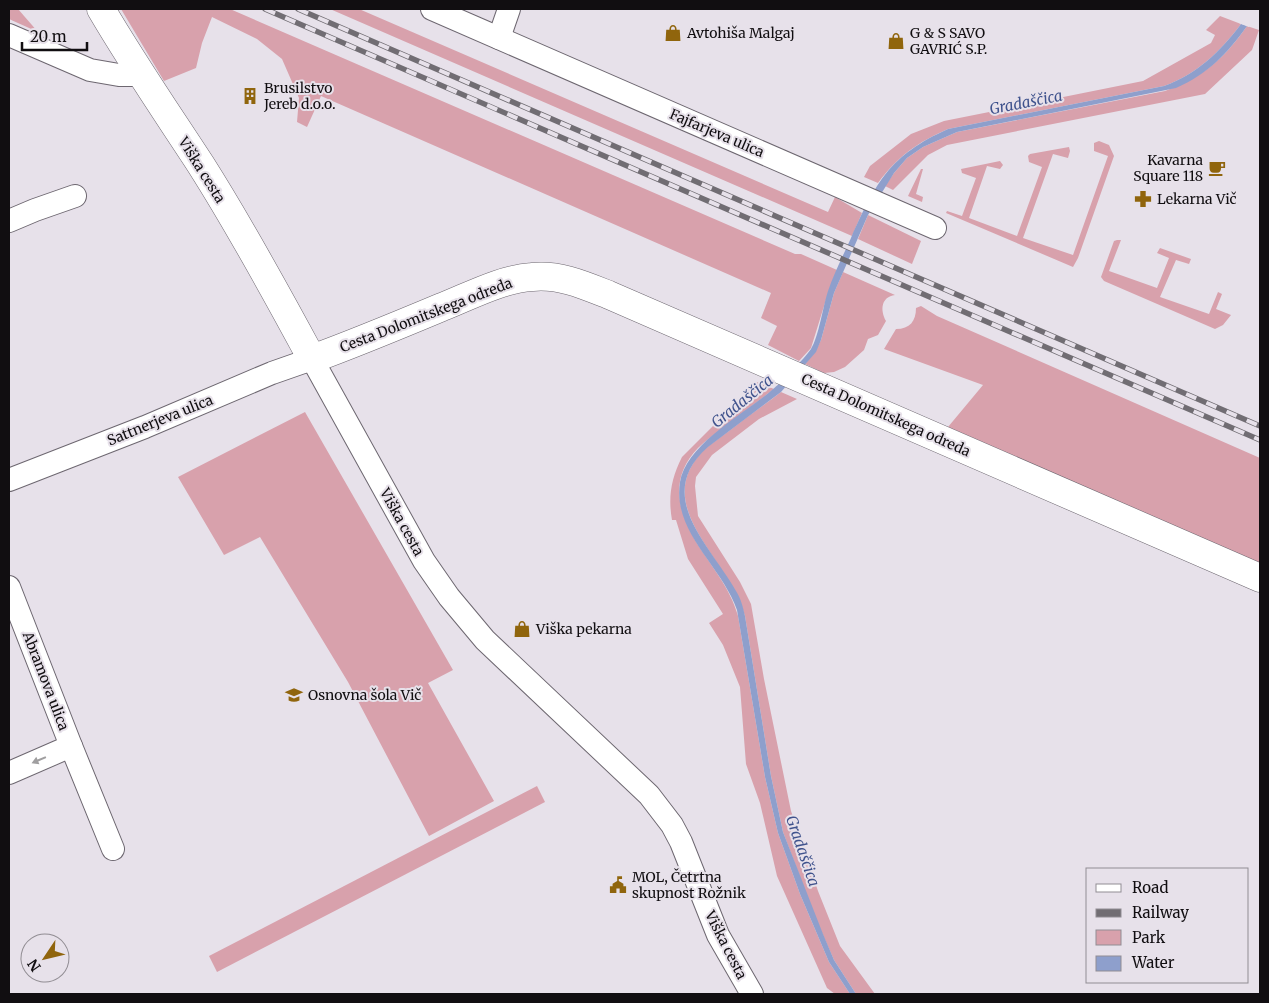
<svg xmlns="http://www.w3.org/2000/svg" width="1269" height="1003" font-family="Merriweather,serif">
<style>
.green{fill:#d8a1ac}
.water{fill:#8e9fcc}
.pier{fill:#e7e1ea}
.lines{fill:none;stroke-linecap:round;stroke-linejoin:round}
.street-casing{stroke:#6d6770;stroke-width:24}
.secondary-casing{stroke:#6d6770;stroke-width:29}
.street{stroke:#fff;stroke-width:22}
.secondary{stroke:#fff;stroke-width:28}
.rail-casing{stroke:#716d73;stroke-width:5.5}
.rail{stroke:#e7e1ea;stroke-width:4;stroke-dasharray:11;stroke-linecap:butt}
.oneway{fill:#a09fa0}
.labels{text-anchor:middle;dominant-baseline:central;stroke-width:4;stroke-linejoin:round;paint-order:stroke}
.poi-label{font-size:14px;fill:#110e11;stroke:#e7e1ea;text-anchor:start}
.street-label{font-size:14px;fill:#110e11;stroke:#e7e1ea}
.water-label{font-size:15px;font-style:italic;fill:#40538d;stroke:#e7e1ea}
</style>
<rect width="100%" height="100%" fill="#e7e1ea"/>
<g class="green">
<path d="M9 9H18L38 32 9 19Z"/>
<path d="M121 9H230L795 254H801L837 270 829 290 811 348 799 361 768 345 777 326 761 318 771 293 321 96 307 127 297 122 299 98 282 59 257 39 212 17 202 43 196 68 164 81Z"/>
<path d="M330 9H359L828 212 835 197 862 213 852 236Z"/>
<path d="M1220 16 1241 24C1220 52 1197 74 1164 86L948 129C918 142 898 156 878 183L864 177 870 166 911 134 944 121 1143 81 1211 43 1215 35 1206 30Z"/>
<path d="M1247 26 1259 30 1252 50 1205 94 947 145 928 155 893 190 885 186 894 173 907 158 923 147 957 132 1165 91C1203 77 1224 59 1247 26Z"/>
<path d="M1099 141 1109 145 1114 156 1078 258 1073 267 946 213 947 211 962 216 976 178 962 173 961 169 1000 161 1003 165 1000 169 987 166 969 218 1017 236 1042 167 1029 162 1028 156 1030 154 1069 147 1070 151 1068 158 1053 154 1023 238 1073 255 1108 156 1094 151V143Z"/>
<path d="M921 169H923L916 194 923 197 922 202 908 196Z"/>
<path d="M868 215 921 241 912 264 858 239Z"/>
<path d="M1117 240H1121L1109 271 1157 288 1169 258 1157 253 1160 248 1191 259 1189 264 1176 260 1160 297 1209 314 1218 292 1222 294 1216 309 1231 315 1223 325 1215 329 1104 281 1101 277 1114 241Z"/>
<path d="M843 272 895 295C881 297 880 310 886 321L878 335 868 339 864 350 845 367 834 372 824 373 805 364 815 352 821 340 834 293Z"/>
<path d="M921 306 937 316 1260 458V563L948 427 983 385 884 349 896 329C910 329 916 321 916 308Z"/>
<path d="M757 382 774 389C757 402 741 414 725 427 716 433 706 440 698 448 670 477 677 508 695 540 710 565 730 587 738 616L765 777 778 833 800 894 829 962 850 994H835L827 988 777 876 760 803 746 764 740 687 723 645 709 623 723 614 688 559 676 520H672C668 497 671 479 682 457Z"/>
<path d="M781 392 797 399 759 419 712 455 696 477 695 486 698 516 740 582 751 604 764 679 791 811 818 891 840 946 875 994H856L834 960 815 917 783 832 771 776 745 616C738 590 720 569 706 546 686 515 672 484 702 452 710 444 720 438 729 431 746 418 764 405 781 392Z"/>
<path d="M305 412 453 670 428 683 494 801 429 836 348 682 260 537 224 555 178 477Z"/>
<path d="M537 786 545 802 217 972 209 956Z"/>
</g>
<path class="water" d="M1241 24 1247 26C1227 54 1208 74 1176 88L957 132 923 147 907 158 894 173 868 215 834 293 821 340 816 352 781 392 708 447C652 496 711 546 736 591 741 599 743 607 745 616L771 776 783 832 823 934 834 960 856 994H850L829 962 800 894 778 833 765 777 737 610C722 566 672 532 680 482 686 444 745 413 772 390 781 383 805 358 811 349 819 336 823 306 828 291 834 273 843 256 851 238 876 182 890 155 948 129L1164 86C1197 74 1220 52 1241 24Z"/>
<path class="pier" d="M1246 9H1258L1249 27 1239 23Z"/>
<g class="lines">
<g class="street-casing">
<g id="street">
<path d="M432 9 935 228"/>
<path d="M9 35 90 70 119 75H142"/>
<path d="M499 38 509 9"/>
<path d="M9 221 35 210 75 196"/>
<path d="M9 480 145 427 272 373 312 359 424 561 449 597 485 640 649 795 672 825 681 842 718 935 752 994"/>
<path d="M9 587 71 746 9 773"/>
<path d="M71 746 113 849"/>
</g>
</g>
<g class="secondary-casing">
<path id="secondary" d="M101 9C132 62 167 113 201 165 241 228 277 294 312 359 356 343 399 325 442 307 470 296 501 279 532 277 559 274 584 285 609 295L1260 578"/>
</g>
<use href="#street" class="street"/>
<use href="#secondary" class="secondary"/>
<g class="rail-casing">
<g id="rail">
<path d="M265 9 1260 440"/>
<path d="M298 9 1260 426"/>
</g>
</g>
<use href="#rail" class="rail"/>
</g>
<defs><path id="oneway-solid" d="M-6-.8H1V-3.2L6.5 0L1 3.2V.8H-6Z" transform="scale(1.25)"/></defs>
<use class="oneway" href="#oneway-solid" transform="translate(39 760) rotate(157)"/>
<defs>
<g id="shop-bare" transform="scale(1.35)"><path d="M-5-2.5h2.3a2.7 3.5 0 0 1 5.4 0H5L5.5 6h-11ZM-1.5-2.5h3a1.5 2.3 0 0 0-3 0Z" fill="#90650d" stroke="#e7e1ea" stroke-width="2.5" paint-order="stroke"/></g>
<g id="building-bare" transform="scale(1.35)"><path d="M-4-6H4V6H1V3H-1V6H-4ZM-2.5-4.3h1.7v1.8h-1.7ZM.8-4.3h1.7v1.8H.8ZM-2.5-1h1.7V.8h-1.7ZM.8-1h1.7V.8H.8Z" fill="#90650d" stroke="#e7e1ea" stroke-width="2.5" paint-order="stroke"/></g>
<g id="cafe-bare" transform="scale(1.35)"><path d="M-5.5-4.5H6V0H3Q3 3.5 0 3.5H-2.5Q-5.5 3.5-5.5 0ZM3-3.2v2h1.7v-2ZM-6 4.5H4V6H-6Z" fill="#90650d" stroke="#e7e1ea" stroke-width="2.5" paint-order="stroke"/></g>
<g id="pharmacy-bare" transform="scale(1.35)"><path d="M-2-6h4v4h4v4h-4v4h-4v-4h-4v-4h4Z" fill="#90650d" stroke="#e7e1ea" stroke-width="2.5" paint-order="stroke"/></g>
<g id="school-bare" transform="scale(1.35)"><path d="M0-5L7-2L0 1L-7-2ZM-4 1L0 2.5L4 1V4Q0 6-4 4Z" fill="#90650d" stroke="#e7e1ea" stroke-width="2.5" paint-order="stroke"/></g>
<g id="civic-bare" transform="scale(1.35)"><path d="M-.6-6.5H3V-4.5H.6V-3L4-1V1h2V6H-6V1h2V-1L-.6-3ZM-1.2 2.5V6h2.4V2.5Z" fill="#90650d" stroke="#e7e1ea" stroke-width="2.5" paint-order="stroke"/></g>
</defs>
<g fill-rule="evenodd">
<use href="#shop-bare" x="673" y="33"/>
<use href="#shop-bare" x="896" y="41"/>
<use href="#building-bare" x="250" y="96"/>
<use href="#cafe-bare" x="1217" y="168"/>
<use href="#pharmacy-bare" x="1143" y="199"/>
<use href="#shop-bare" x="522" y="629"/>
<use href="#school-bare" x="294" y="695"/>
<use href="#civic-bare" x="618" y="885"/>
</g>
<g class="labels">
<g class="poi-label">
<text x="687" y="33">Avtohiša Malgaj</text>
<text x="910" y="33">G &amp; S SAVO<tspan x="910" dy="16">GAVRIĆ S.P.</tspan></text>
<text x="264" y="88">Brusilstvo<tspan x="264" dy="16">Jereb d.o.o.</tspan></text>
<text x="1203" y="160" text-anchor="end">Kavarna<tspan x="1203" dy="16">Square 118</tspan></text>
<text x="1157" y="199">Lekarna Vič</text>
<text x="536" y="629">Viška pekarna</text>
<text x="308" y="695">Osnovna šola Vič</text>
<text x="632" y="877">MOL, Četrtna<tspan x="632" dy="16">skupnost Rožnik</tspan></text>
</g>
<g class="street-label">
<text transform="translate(717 133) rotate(23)">Fajfarjeva ulica</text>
<text transform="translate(202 170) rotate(58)">Viška cesta</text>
<text transform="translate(426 315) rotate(-21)">Cesta Dolomitskega odreda</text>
<text transform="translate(886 415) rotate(24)">Cesta Dolomitskega odreda</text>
<text transform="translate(160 420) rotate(-22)">Sattnerjeva ulica</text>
<text transform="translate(402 522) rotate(61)">Viška cesta</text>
<text transform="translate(46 681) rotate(69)">Abramova ulica</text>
<text transform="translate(726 945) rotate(63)">Viška cesta</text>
</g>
<g class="water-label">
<text transform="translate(1026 102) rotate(-11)">Gradaščica</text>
<text transform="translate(742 401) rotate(-39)">Gradaščica</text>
<text transform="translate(803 851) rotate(71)">Gradaščica</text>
</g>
</g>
<rect width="1269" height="1003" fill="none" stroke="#110e11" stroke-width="20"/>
<rect x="1086" y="868" width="162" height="115" fill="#e7e1ea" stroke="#918d93"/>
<rect x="1096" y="884" width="25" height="8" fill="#ffffff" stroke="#918d93"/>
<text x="1132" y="893" font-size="15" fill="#110e11">Road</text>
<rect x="1096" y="909" width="25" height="8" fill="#716d73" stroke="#918d93"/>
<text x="1132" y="918" font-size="15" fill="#110e11">Railway</text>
<rect x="1096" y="930" width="25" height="15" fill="#d8a1ac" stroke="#918d93"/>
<text x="1132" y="943" font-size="15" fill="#110e11">Park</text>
<rect x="1096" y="956" width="25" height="15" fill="#8e9fcc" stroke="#918d93"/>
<text x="1132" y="968" font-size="15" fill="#110e11">Water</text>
<g transform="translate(45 958) rotate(235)"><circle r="24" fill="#e7e1ea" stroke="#918d93"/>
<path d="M0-4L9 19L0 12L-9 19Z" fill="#90650d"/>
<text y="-8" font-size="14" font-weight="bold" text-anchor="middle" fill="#110e11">N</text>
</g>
<path d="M22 42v8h65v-8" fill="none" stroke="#110e11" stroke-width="2.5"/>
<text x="30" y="42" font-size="15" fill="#110e11" stroke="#e7e1ea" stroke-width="4" paint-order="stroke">20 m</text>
</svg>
